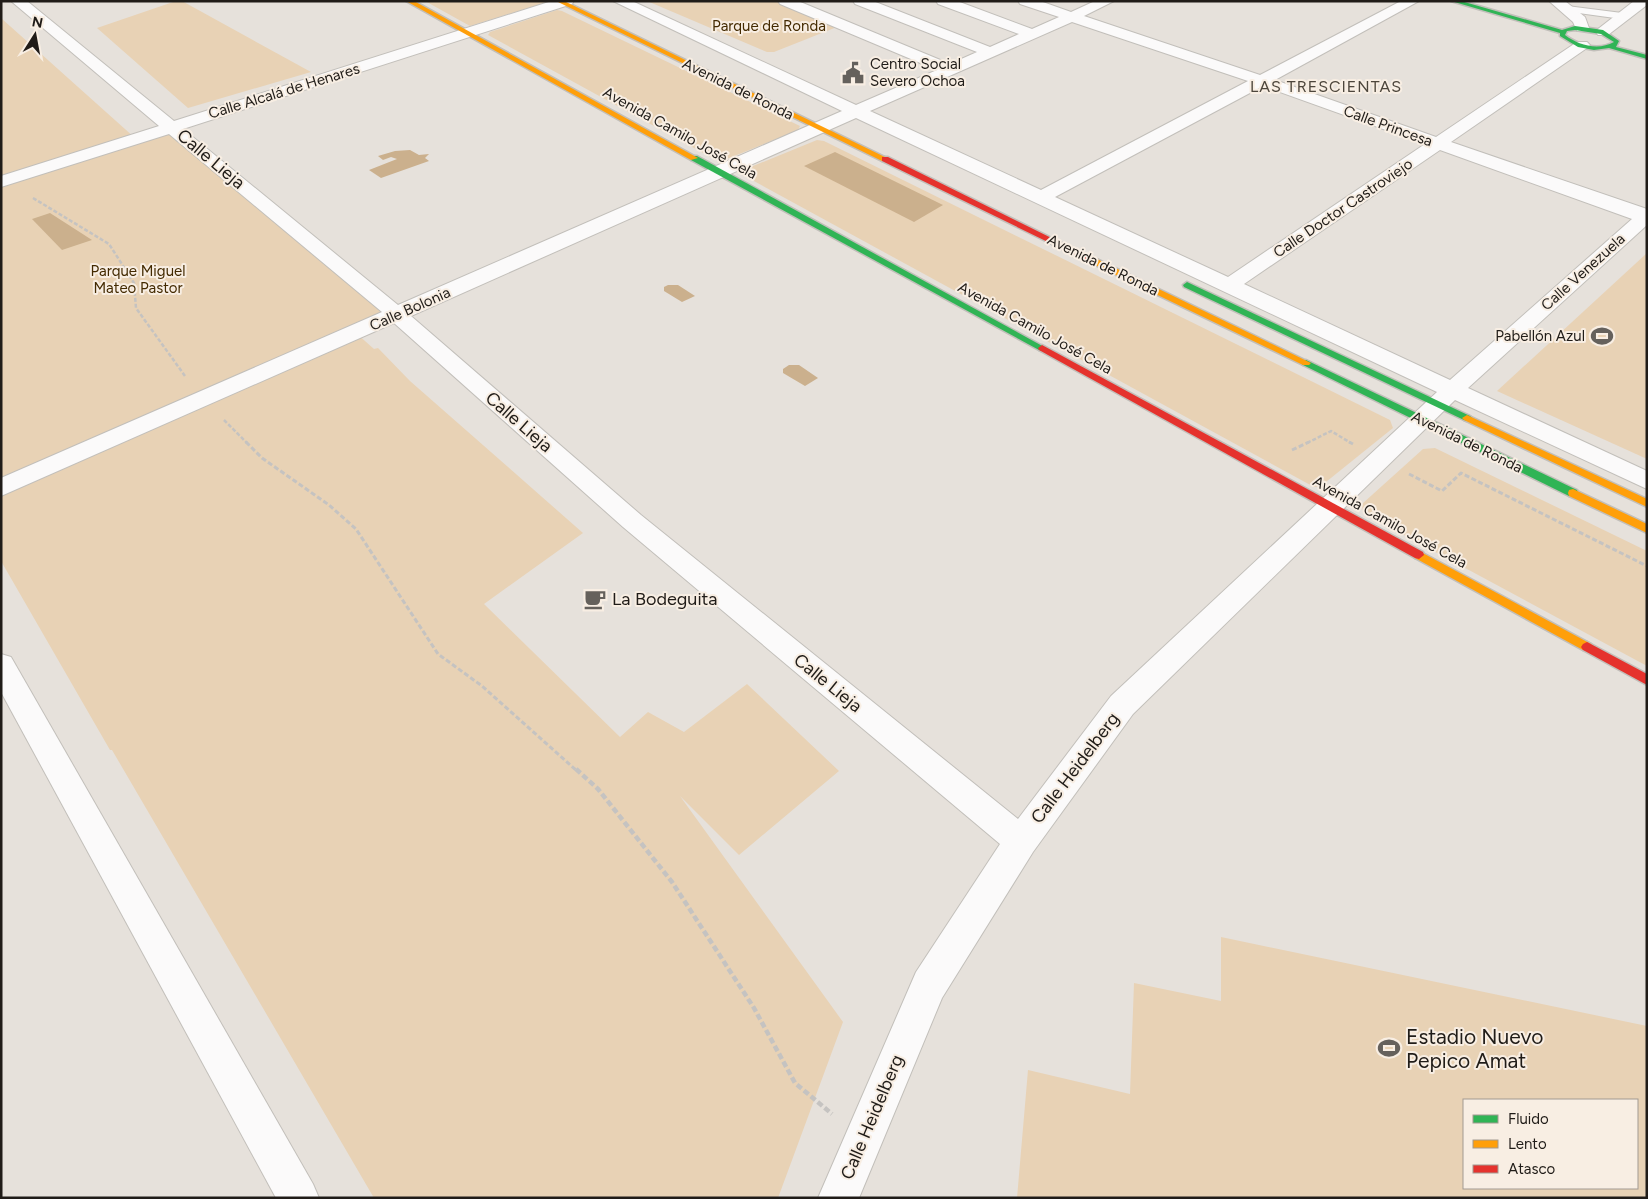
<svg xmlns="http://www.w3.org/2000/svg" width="1648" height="1199" font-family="Figtree,sans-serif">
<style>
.green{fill:#e8d2b5;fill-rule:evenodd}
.water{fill:#cbb08d}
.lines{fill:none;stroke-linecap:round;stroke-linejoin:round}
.lane-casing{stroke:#c2bfba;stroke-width:2}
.street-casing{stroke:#c2bfba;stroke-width:2}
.fast-casing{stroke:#c2bfba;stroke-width:3}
.slow-casing{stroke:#c2bfba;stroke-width:3}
.jam-casing{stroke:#c2bfba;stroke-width:3}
.path-far2{stroke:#c5c3c1;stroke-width:2.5;stroke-dasharray:4 2;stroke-linecap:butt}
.path-far1{stroke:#c5c3c1;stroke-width:3;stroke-dasharray:5 2.5;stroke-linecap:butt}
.path{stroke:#c5c3c1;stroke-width:4.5;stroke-dasharray:6 3;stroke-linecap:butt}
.lane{fill:#fbfafa;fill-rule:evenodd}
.street{fill:#fbfafa;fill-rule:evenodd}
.fast{fill:#30b455;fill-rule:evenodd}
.slow{fill:#ff9f0a;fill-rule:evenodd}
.jam{fill:#e5322d;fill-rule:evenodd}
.labels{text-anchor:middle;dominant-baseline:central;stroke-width:4;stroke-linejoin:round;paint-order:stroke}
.far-park-label{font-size:15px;fill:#432a01;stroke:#f8eee3}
.far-poi-label{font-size:15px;fill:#201c18;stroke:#f8eee3;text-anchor:start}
.far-street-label{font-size:15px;fill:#201c18;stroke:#f8eee3}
.far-neighbourhood-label{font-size:16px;letter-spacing:1px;fill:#4d463c;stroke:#f8eee3}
.street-label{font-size:18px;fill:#201c18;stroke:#f8eee3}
.poi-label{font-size:18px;fill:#201c18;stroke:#f8eee3;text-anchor:start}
.near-poi-label{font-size:21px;fill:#201c18;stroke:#f8eee3;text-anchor:start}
</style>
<rect width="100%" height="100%" fill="#e6e1db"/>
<g class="green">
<path d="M176 1H182L311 72 188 108 97 28Z"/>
<path d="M425 1H546L547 2 470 26Z"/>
<path d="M647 1H775L837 27 774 52H767Z"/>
<path d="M557 10 562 11 800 126 798 130 727 159 716 160 488 35 490 32Z"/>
<path d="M1 18 135 138 171 127 398 315 356 333 374 349 378 348 410 381 583 533 484 604 620 737 648 712 684 732 747 684 839 771 739 855 680 796 843 1022 778 1198H374L112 750H110L1 561Z"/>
<path d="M817 140 824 141 1390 420 1393 428 1321 486 1314 487 741 174V171Z"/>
<path d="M1647 253V459L1497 391Z"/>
<path d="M1435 448 1647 551V666L1363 513 1362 504 1423 449Z"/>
<path d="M1221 937 1647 1026V1198H1017L1028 1070 1130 1094 1134 983 1221 1001ZM1464 1100H1637V1188H1464Z"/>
</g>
<g class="water">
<path d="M410 150 419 155 429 154 425 158 429 161 381 178 369 170 397 159 391 157 383 160 378 156 395 151Z"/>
<path d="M835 152 943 205 914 222 804 166Z"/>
<path d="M50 213 92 240 62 250 32 219Z"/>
<path d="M668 285H678L695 296 682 302 664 291V287Z"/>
<path d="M789 365H799L818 378 805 386 783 373V369Z"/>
</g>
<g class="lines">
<g class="lane-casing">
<path id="lane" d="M1567 6 1622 13 1627 16 1622 19 1564 11 1562 9Z"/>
</g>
<g class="street-casing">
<g id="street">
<path d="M11 1H27L174 121 552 1H574L572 4 183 129 398 305 842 111 613 1H632L856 105 937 70 780 4 778 1H798L950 64 977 52 855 4 853 1H873L990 47 1019 34 938 4 936 1H957L1032 29 1059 17 1020 4 1018 1H1040L1071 12 1095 1H1114L1084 16 1260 75 1401 1H1419L1275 80 1436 137 1577 42H1587L1590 45 1587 48 1451 142 1647 209V225L1468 388 1647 471V489L1455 400 1133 714 1033 852 942 998 859 1198H818L916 972 1000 844 623 527 394 323 1 496V478L382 312 169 134 1 187V176L159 126ZM1072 22 1248 81 1041 190 870 111ZM1263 86 1425 144 1228 277 1055 197ZM856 118 1437 392 1111 696 1018 819 641 515 411 316ZM1440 150 1632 219 1450 380 1244 284Z"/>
<path d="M1549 1H1565L1585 17 1589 28 1587 31H1577L1573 22Z"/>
<path d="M1634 1H1647V5L1608 35H1598L1596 32 1598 29Z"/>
<path d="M1 654 11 657 313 1184 319 1198H276L1 692Z"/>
</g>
</g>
<g class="fast-casing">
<g id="fast">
<path d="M1451 1H1461L1562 30 1575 26 1603 30 1619 41 1616 47 1647 55V59L1609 48 1594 50 1578 47 1560 36V33ZM1575 30 1601 34 1614 42C1598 51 1578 45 1565 35L1567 31Z"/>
<path d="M691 156H697L1046 348 1042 351 1039 350 691 160Z"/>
<path d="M1187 282 1470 416 1472 418 1467 421 1464 420 1184 287 1183 285Z"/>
<path d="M1306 360 1577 490 1578 493 1577 496H1569L1303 365 1301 363Z"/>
</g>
</g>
<g class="slow-casing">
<g id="slow">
<path d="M406 1H414L698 158 691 160Z"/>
<path d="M556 1H564L889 159 882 161Z"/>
<path d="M1091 259H1097L1311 363 1309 365H1303L1091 263Z"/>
<path d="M1467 415 1647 499V507L1464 420 1462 418Z"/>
<path d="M1573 489 1647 524V533L1569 496 1568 493 1569 490Z"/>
<path d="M1419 551 1591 644 1593 647 1591 650H1583L1415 558 1414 555Z"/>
</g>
</g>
<g class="jam-casing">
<g id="jam">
<path d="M882 157H888L1098 261 1091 263 882 161Z"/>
<path d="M1042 345 1423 552 1424 555 1419 559 1415 558 1039 350 1038 348Z"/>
<path d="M1587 642 1647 674V685L1583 650 1581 647 1583 644Z"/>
</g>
</g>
<g class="path-far2">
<path d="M33 198 109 244 134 283 136 308 185 376"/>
<path d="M224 420 247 443"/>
<path d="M1307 443 1331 431 1351 443"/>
</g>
<g class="path-far1">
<path d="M246 442 262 458 329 505 356 529 438 654 482 686 577 771"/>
<path d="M1349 442 1353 444"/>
<path d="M1292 450 1309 442"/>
<path d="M1409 474 1442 491 1461 473 1647 566"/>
</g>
<path class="path" d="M576 769 598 789 672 882 754 1008 795 1083 832 1114"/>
<use href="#lane" class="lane"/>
<use href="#street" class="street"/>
<use href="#fast" class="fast"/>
<use href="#slow" class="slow"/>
<use href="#jam" class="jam"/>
</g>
<defs>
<g id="civic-bare" transform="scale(1.725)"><path d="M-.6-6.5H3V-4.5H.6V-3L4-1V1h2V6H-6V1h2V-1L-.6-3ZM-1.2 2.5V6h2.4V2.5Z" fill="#65615c" stroke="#f8eee3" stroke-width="2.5" paint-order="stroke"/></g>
<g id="stadium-bare" transform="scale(1.725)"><path d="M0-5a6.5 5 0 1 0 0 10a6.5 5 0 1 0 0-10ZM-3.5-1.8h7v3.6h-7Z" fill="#65615c" stroke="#f8eee3" stroke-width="2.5" paint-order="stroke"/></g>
<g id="cafe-bare" transform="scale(1.725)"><path d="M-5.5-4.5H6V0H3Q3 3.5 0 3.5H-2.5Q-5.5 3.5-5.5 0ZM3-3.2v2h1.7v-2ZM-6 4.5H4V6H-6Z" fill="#65615c" stroke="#f8eee3" stroke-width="2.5" paint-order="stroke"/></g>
</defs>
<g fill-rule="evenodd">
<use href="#civic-bare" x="853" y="73"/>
<use href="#stadium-bare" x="1602" y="336"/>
<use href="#cafe-bare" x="595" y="599"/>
<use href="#stadium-bare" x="1389" y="1048"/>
</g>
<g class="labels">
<g class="far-park-label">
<text x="769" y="26">Parque de Ronda</text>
<text x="138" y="271">Parque Miguel<tspan x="138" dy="17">Mateo Pastor</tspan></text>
</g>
<g class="far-poi-label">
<text x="870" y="64">Centro Social<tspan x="870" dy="17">Severo Ochoa</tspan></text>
<text x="1585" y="336" text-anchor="end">Pabellón Azul</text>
</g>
<g class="far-street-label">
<text transform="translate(738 89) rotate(26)">Avenida de Ronda</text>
<text transform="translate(284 91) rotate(-17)">Calle Alcalá de Henares</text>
<text transform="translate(1388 126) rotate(20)">Calle Princesa</text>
<text transform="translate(680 133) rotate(29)">Avenida Camilo José Cela</text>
<text transform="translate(1343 208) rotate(-34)">Calle Doctor Castroviejo</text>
<text transform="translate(1103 265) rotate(26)">Avenida de Ronda</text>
<text transform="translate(1583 272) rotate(-42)">Calle Venezuela</text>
<text transform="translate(410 309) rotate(-24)">Calle Bolonia</text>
<text transform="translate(1035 328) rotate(29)">Avenida Camilo José Cela</text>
<text transform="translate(1467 442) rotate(26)">Avenida de Ronda</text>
<text transform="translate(1390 522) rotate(29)">Avenida Camilo José Cela</text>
</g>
<g class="far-neighbourhood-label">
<text x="1326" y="86">LAS TRESCIENTAS</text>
</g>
<g class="street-label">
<text transform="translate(211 159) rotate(40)">Calle Lieja</text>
<text transform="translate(519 422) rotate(41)">Calle Lieja</text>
<text transform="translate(828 683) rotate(39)">Calle Lieja</text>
<text transform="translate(1075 768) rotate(-53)">Calle Heidelberg</text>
<text transform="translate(872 1117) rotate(-67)">Calle Heidelberg</text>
</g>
<g class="poi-label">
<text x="612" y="599">La Bodeguita</text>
</g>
<g class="near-poi-label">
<text x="1406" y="1036">Estadio Nuevo<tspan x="1406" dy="24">Pepico Amat</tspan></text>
</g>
</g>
<rect width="1648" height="1199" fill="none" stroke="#201c18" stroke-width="5"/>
<rect x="1463" y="1099" width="175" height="90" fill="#f8eee3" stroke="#a29a92"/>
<rect x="1473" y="1115" width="25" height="8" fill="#30b455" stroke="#a29a92"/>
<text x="1508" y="1124" font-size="15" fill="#201c18">Fluido</text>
<rect x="1473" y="1140" width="25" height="8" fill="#ff9f0a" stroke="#a29a92"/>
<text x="1508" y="1149" font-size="15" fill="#201c18">Lento</text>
<rect x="1473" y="1165" width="25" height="8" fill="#e5322d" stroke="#a29a92"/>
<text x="1508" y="1174" font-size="15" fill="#201c18">Atasco</text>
<g transform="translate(35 35) rotate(11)" stroke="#f8eee3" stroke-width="4" paint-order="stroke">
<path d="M0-4L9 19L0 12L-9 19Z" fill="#201c18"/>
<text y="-8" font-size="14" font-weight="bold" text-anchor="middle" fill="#201c18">N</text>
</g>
</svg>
